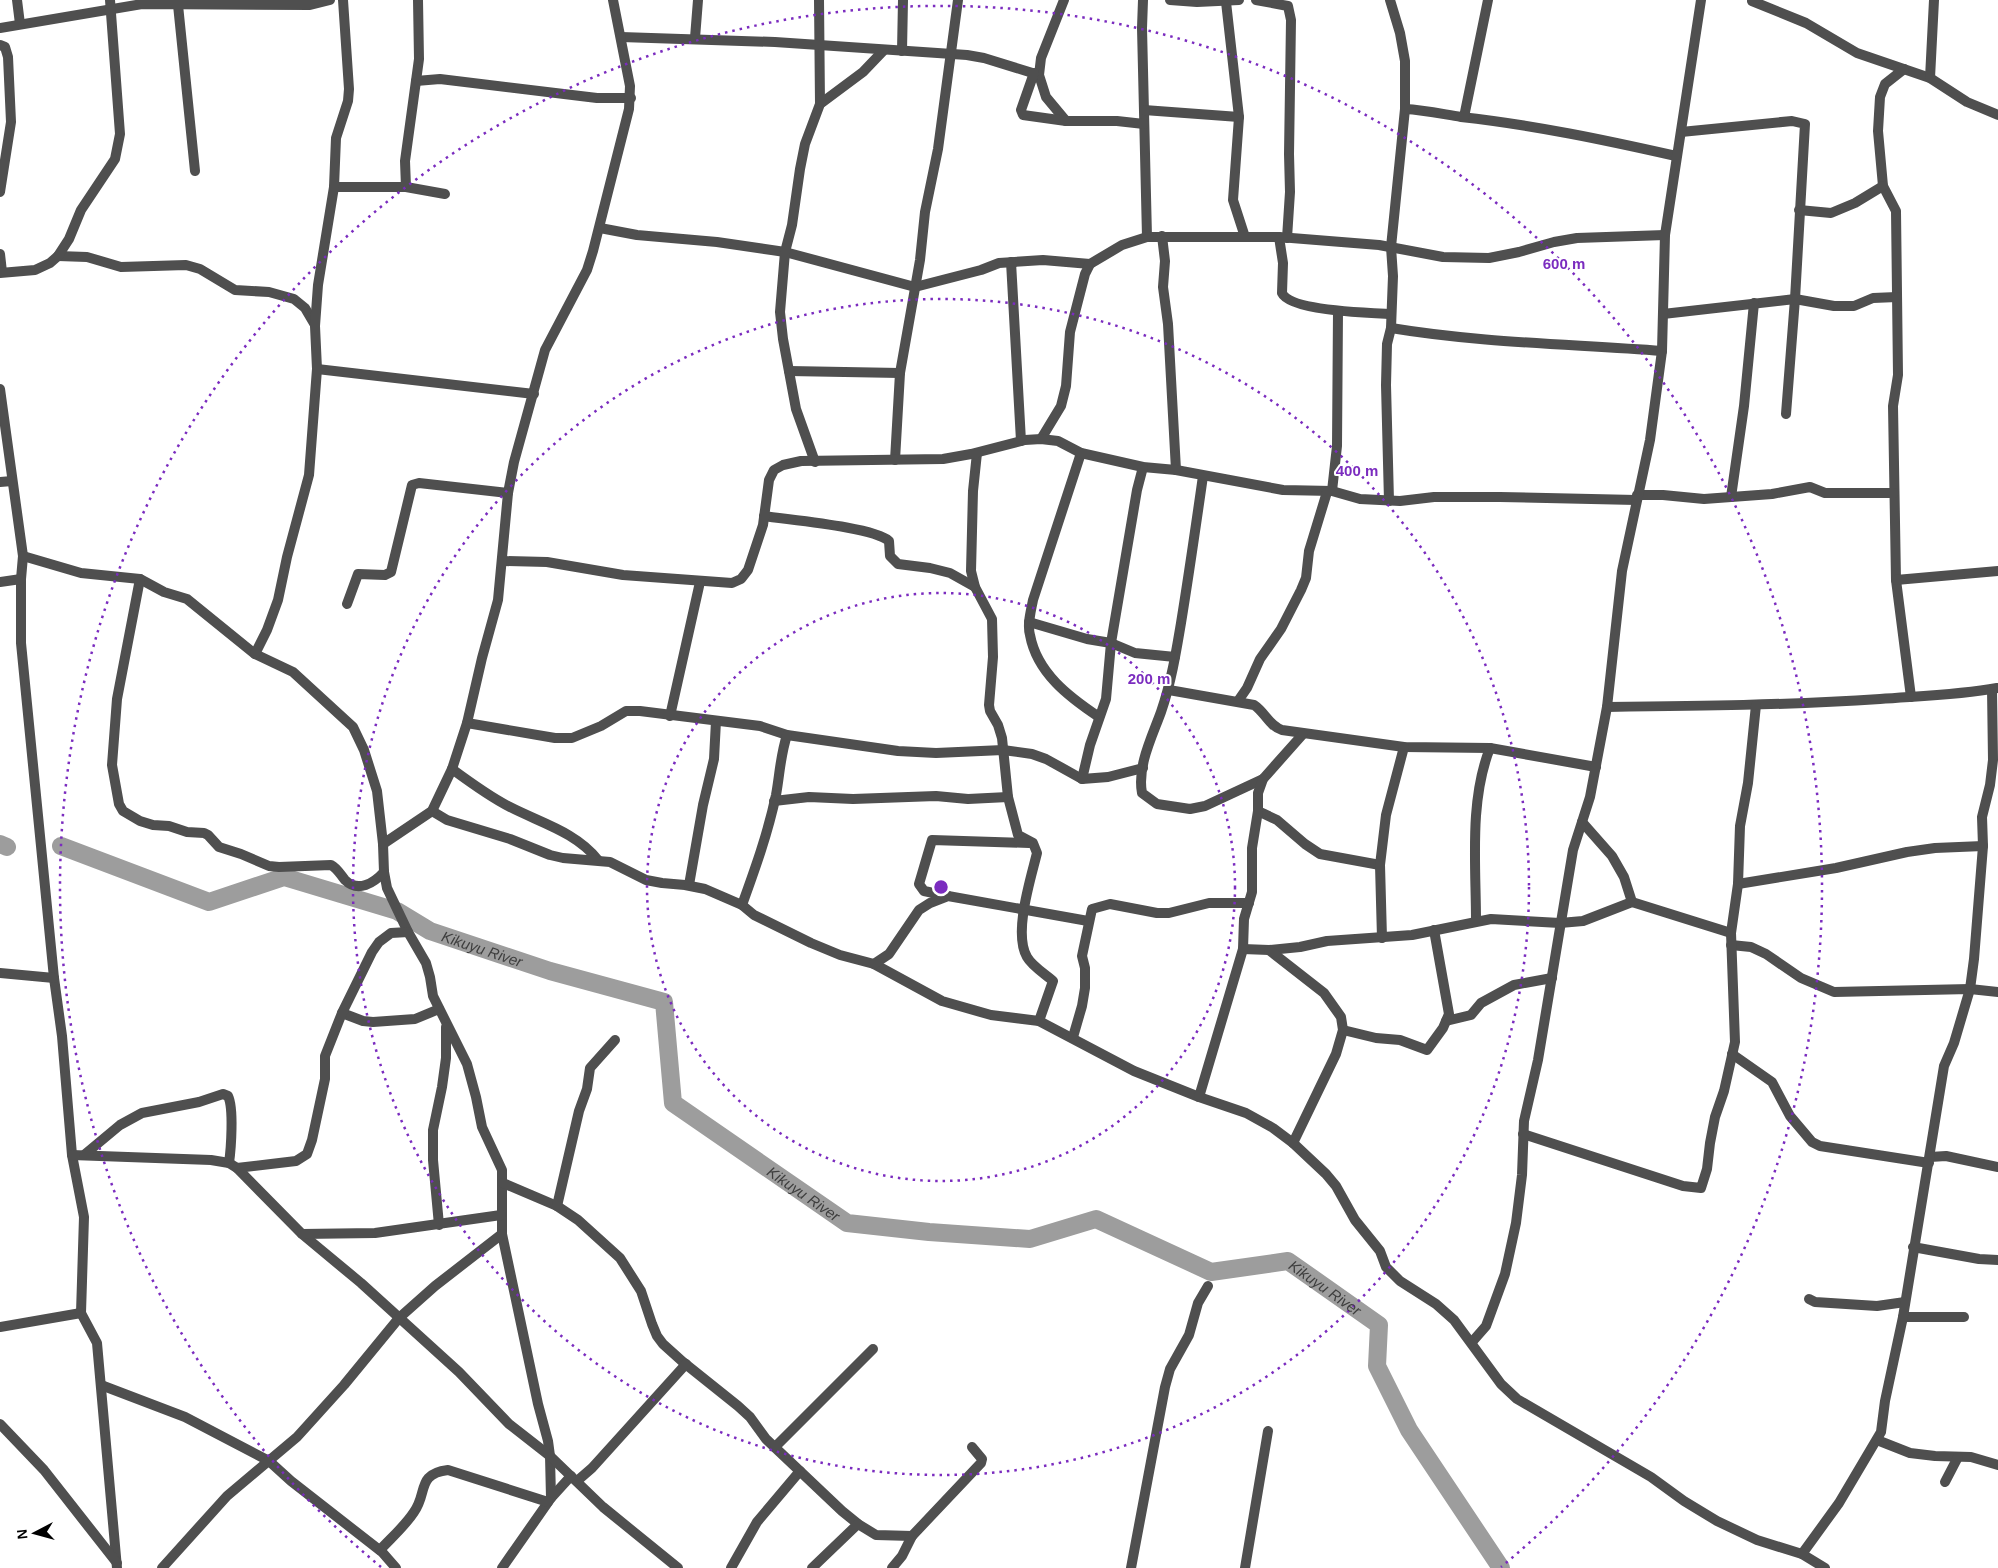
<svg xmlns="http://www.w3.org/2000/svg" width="1998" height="1568" font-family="Helvetica,sans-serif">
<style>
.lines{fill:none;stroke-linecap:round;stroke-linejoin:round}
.river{stroke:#9d9d9d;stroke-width:18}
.minor{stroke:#4f4f4f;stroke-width:10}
.ring{fill:none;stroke:#7b2cbf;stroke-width:2.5;stroke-dasharray:2.5 5}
.labels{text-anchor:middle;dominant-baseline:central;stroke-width:4;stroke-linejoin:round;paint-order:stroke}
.water-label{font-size:15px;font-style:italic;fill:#3e3e3e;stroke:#fff}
.centre{fill:#7b2cbf;stroke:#fff;stroke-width:2.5}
.ring-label{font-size:15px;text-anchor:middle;font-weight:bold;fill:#7b2cbf;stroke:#fff;stroke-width:4;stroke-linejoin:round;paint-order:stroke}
</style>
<rect width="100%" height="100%" fill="#fff"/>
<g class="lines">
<g class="river">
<path d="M0 844 7 847"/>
<path id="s1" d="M61 846 209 902 284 877 397 911 430 931 550 971 664 1002 673 1103 847 1223 929 1232 1030 1239 1096 1219 1211 1272 1288 1261 1379 1325 1377 1366 1409 1430 1501 1568"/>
</g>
<g class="minor">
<path d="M17 0 20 24"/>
<path d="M819 0 820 104"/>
<path d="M1064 0 1041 58 1039 75 1046 97 1066 121"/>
<path d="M1143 0 1142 28 1147 237"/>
<path d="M1170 0 1197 2 1239 0"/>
<path d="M1256 0 1288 6 1291 20 1289 154 1290 192 1287 238"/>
<path d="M1752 1 1806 23 1857 53 1930 78 1967 102 1998 115"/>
<path d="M1226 2 1239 117 1233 200 1245 237"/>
<path d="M178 5 195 171"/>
<path d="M0 28 142 4 310 5 330 0"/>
<path d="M621 37 775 42 967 55 984 58 1039 75"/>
<path d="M695 38 698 0"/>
<path d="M0 45 5 47 8 57 11 122 0 192"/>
<path d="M902 51 903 0"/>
<path d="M1904 69 1885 84 1880 97 1878 131 1883 186 1896 211 1898 375 1893 406 1896 580 1911 697"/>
<path d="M1034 73 1021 110 1023 115 1066 121H1117L1144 124"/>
<path d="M1930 78 1934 0"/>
<path d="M416 81 440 79 597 98H631"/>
<path d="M1405 109C1424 110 1442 114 1461 117 1534 125 1605 140 1676 156"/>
<path d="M1144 110 1239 117"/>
<path d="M1464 117 1488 0"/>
<path d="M1681 132 1792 121 1805 124 1795 299 1786 414"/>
<path d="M334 187H406L445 194"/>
<path d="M406 187 405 161 419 59 418 0"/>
<path d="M1799 210 1831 213 1855 203 1883 186"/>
<path d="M600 228 637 235 717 242 785 252 915 287 981 270 999 263 1043 260 1090 264"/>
<path d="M1162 236 1165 261 1163 287 1168 324 1176 470"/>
<path d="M1279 237 1283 263 1282 293C1290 311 1371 313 1391 314"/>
<path d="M0 254 2 272"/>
<path d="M58 256 87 257 121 267 186 265 200 269 235 290 269 292 294 299 305 308 315 325"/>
<path d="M1011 262 1021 441"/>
<path d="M0 273 35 270 50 263 58 256 69 239 81 210 115 159 120 134 110 0"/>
<path d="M1663 314 1795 299 1834 306H1854L1873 298 1897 297"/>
<path d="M1391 328C1481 343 1572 344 1662 351"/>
<path d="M317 369 534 394"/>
<path d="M789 371 900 373"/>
<path d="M0 389 23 556 21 579V643L54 978 62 1036 72 1155 84 1217 81 1313 97 1343 117 1568"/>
<path d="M1041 439 1061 406 1066 386 1070 332 1085 274 1090 264 1122 245 1147 237H1279L1379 245 1443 257 1489 258 1519 252 1554 242 1577 238 1665 235"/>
<path d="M977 453 973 491 971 571 975 587 992 619 993 657 989 705 990 711 998 725 1002 738 1008 797 1018 835 1033 843 1037 853C1031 878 1013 933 1027 957 1032 966 1045 974 1053 981L1039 1021"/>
<path d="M1081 453 1033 600C1031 611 1027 624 1030 635 1037 673 1069 697 1099 717"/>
<path d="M895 460 900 373 920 260 925 212 938 149 958 0"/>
<path d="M815 462 796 409 783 339 780 312 785 252 792 225 800 169 805 144 820 104 863 72 884 50"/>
<path d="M1203 476C1196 525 1189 574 1181 623 1176 653 1171 683 1161 712 1152 737 1137 766 1142 793L1157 804 1190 809 1205 806 1263 779"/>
<path d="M0 482 12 481"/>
<path d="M1332 491 1337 446 1338 311"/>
<path d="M1637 495H1663L1704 499 1772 494 1810 487 1825 493H1894"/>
<path d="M1731 497 1744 406 1754 303"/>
<path d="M1389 501 1386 385 1387 344 1391 328 1393 276 1391 247 1405 109V61L1400 33 1390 0"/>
<path d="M764 516C789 520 873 527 889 541L890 556 898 564 930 568 950 573 975 587"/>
<path d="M23 556 81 573 140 579 164 592 187 599 255 654 293 672 353 727 364 750 377 791 383 844 384 872 387 888 408 932 426 963 430 977 433 996 467 1064 476 1097 482 1127 502 1170V1234L538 1404 548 1441 550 1456 551 1498 502 1568"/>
<path d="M503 561 547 562 623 575 732 583 741 579 748 570 763 525 769 480 774 470 783 465 801 461 943 459 971 454 1025 440 1041 439 1058 441 1081 453 1143 467 1176 470 1283 490 1332 491 1360 499 1400 501 1434 497H1500L1636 500"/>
<path d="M140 579 117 699 112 765 119 804 123 811 140 821 153 825 169 826 187 832 204 833 208 835 219 847 241 854 269 866 279 867 331 865C337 868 340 874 345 880 358 893 374 883 384 872"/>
<path d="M1896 580 1998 571"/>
<path d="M0 582 21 579"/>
<path d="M347 604 358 574 385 575 391 572 412 485 419 483 508 493"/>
<path d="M1029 622 1087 639 1111 643 1135 653 1175 657"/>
<path d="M255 654 267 630 278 600 287 557 309 475 317 369 315 326 318 285 334 187 336 138 348 101 349 89 343 0"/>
<path d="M1169 690 1254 705C1265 712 1269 726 1282 730L1404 747 1490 748 1596 767"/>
<path d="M1238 701 1247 688 1260 659 1281 629 1301 590 1306 578 1309 551 1327 492"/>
<path d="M1607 707C1698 706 1789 705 1880 699 1919 696 1959 695 1997 688"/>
<path d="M670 716 700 582"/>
<path d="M467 723 555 738H572L601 726 626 711H640L760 726 787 735 898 751 936 753 1003 750 1032 754 1046 759 1082 779 1108 777 1143 768"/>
<path d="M452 769C471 783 490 797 510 807 541 823 576 832 598 860"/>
<path d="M1082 779 1090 745 1106 699 1111 643 1137 490 1143 467"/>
<path d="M774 801 809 797 853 799 936 796 968 799 1008 797"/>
<path d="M432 811 447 820 510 839 550 855 563 858 610 862 646 880 662 883 685 885 705 889 742 905 754 915 811 943 840 955 874 964 942 1001 991 1015 1039 1021 1134 1071 1199 1097 1246 1113 1273 1128 1293 1143 1326 1174 1336 1186 1355 1220 1380 1251 1386 1267 1400 1281 1436 1304 1454 1320 1501 1384 1517 1399 1651 1477 1684 1501 1717 1521 1757 1540 1802 1554 1825 1568"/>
<path d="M1258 811 1277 820 1305 844 1320 854 1380 865"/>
<path d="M1582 822 1612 856 1624 877 1632 902"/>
<path d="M383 844 432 811 452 769 467 723 482 658 498 600 508 493 514 462 545 350 587 270 593 251 629 109 630 86 613 0"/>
<path d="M1738 884 1836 868 1907 852 1935 848 1983 846"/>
<path d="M689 885 703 805 714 759 716 721"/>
<path d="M948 896 924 891 919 884 932 840 1029 843"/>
<path d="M742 905C755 869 768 833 776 795 780 773 780 757 787 735"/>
<path d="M1476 921C1476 865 1469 801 1490 748"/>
<path d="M1382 938 1380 865 1386 815 1404 747"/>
<path d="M1731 945 1751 947 1766 954 1801 978 1834 992 1970 989 1998 992"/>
<path d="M1243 949 1269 950 1300 947 1327 941 1412 935 1491 919 1560 923 1583 921 1632 902 1731 933"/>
<path d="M1269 950 1324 993 1341 1017 1343 1030 1336 1054 1293 1143"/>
<path d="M874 964 889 954 919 910 930 903 948 896 1088 921"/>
<path d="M0 973 54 978"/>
<path d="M342 1013 363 1021 373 1022 415 1019 439 1009"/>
<path d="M1446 1021 1471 1015 1481 1003 1514 985 1552 978"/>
<path d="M1343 1030 1376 1038 1400 1040 1427 1050 1443 1028 1449 1014 1434 930"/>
<path d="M1073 1037 1082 1006 1085 988V968L1082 956 1092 909 1110 904 1157 913H1169L1209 903H1249"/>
<path d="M1732 1054 1772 1082 1790 1116 1812 1142 1820 1146 1929 1163"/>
<path d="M1199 1097 1243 949 1244 919 1252 892V848L1258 811V793L1263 779 1303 734"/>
<path d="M1523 1134 1683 1186 1701 1188 1707 1169 1710 1143 1715 1117 1724 1091 1735 1042 1731 933 1738 884 1740 826 1748 783 1756 705"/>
<path d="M72 1155 211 1160 229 1163 237 1168 302 1234 361 1283 459 1372 509 1424 550 1456 603 1507 678 1568"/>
<path d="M84 1155 120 1125 142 1113 199 1102 223 1094 228 1096C234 1108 231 1149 229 1163"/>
<path d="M1930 1157 1946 1156 1998 1167"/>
<path d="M237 1168 296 1161 307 1154 312 1140 325 1079V1056L342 1013 372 952 379 942 391 933 408 932"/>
<path d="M503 1183 557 1206 578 1220 620 1258 641 1291 652 1324 657 1336 663 1344 683 1362 738 1406 750 1417 766 1439 842 1511 858 1524 876 1535 912 1536"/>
<path d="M557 1206 579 1111 587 1089 590 1068 615 1040"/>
<path d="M439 1225 433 1160V1130L442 1087 446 1058V1027"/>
<path d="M302 1234 375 1233 501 1215"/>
<path d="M1913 1247 1979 1259 1998 1260"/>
<path d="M1809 1299 1815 1302 1877 1306 1905 1302"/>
<path d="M1903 1317H1964"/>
<path d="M0 1327 81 1313"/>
<path d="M1472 1342 1486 1326 1505 1274 1516 1223 1522 1175 1524 1121 1538 1060 1573 850 1590 797 1607 707 1622 571 1650 440 1662 351 1665 235 1701 0"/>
<path d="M101 1385 185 1417 269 1461 291 1481 382 1552 396 1568"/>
<path d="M0 1424 44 1470 117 1563"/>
<path d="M1877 1440 1910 1453 1935 1456 1971 1457 1998 1465"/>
<path d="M775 1447 873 1349"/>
<path d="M577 1481 592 1468 686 1364"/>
<path d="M1945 1482 1958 1457"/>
<path d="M551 1498 571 1476"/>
<path d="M380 1550C391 1538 405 1526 414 1512 428 1493 416 1474 448 1470L548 1502"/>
<path d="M1802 1554 1839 1503 1881 1432 1885 1401 1903 1317 1944 1066 1954 1043 1970 989 1974 959 1983 846 1982 817 1990 785 1993 760 1992 689"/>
<path d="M162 1568 227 1496 297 1437 344 1385 399 1318 435 1286 502 1234"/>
<path d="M731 1568 757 1522 800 1471"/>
<path d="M812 1568 858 1524"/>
<path d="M892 1568 902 1556 912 1536 981 1463 982 1459 972 1447"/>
<path d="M1131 1568 1165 1387 1170 1369 1189 1335 1198 1303 1208 1286"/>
<path d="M1245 1568 1268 1431"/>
</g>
</g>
<g class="ring">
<circle cx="941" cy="887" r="294"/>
<circle cx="941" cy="887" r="588"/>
<path d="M381 1567A881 881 0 1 1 1501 1567"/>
</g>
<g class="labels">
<g class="water-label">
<text stroke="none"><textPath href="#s1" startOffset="449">Kikuyu River</textPath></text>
<text stroke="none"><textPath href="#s1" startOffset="899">Kikuyu River</textPath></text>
<text stroke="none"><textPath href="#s1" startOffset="1454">Kikuyu River</textPath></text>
</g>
</g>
<circle cx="941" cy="887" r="8" class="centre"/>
<g class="ring-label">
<text x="1564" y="269">600 m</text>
<text x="1357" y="476">400 m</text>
<text x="1149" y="684">200 m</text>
</g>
<g transform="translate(35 1533) rotate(264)" stroke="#ffffff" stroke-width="4" paint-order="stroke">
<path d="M0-4L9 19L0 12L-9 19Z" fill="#000000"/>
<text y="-8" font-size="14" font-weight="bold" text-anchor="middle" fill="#000000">N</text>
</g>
</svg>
